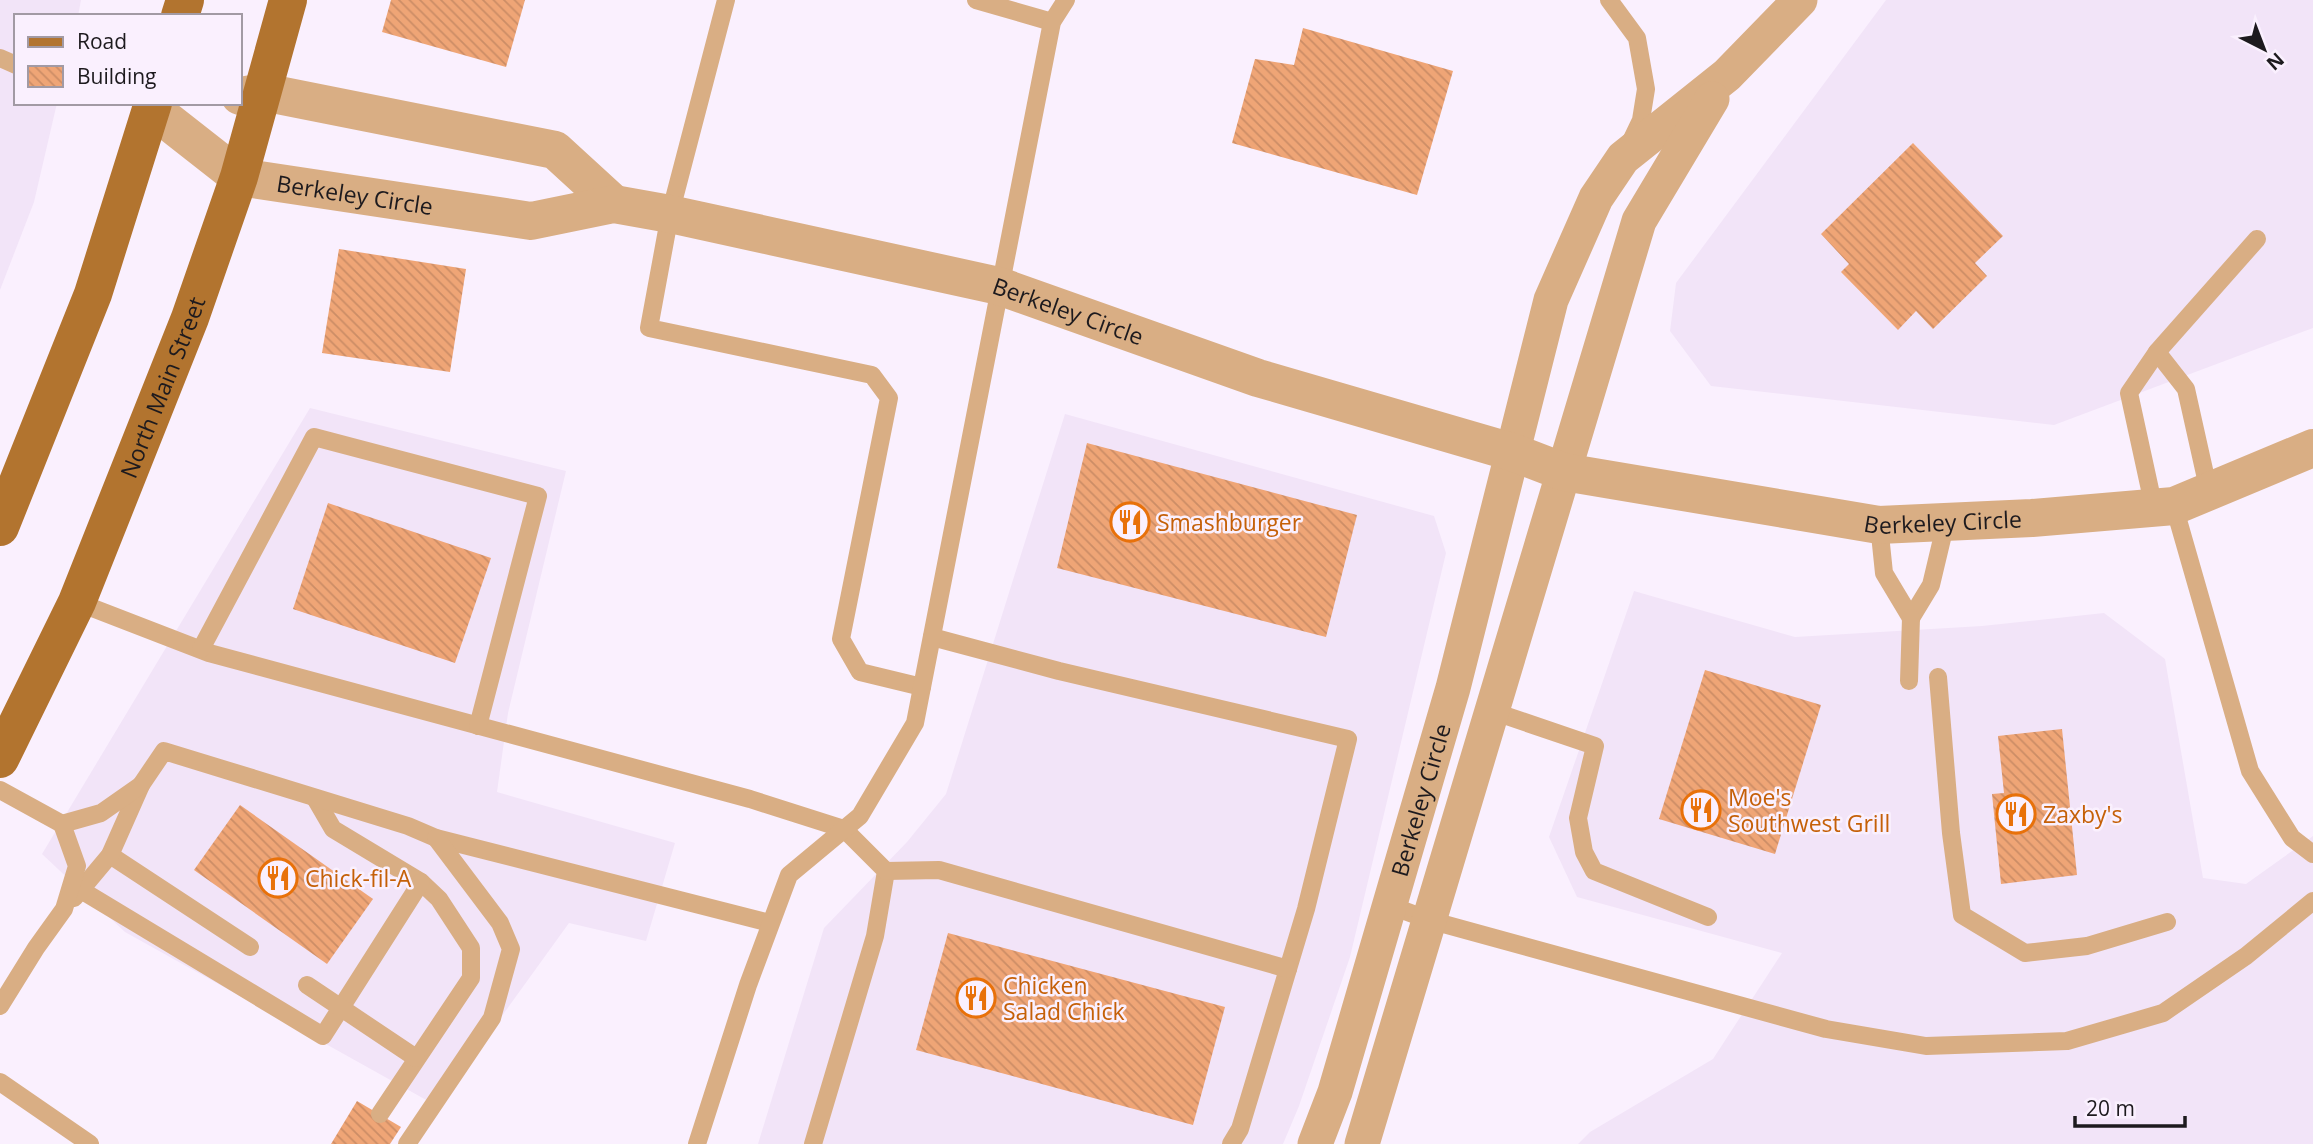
<svg xmlns="http://www.w3.org/2000/svg" width="2313" height="1144" font-family="'Open Sans',sans-serif">
<style>
.built{fill:#f2e4f8}
.building{fill:url(#building-back-hatch)}
.lines{fill:none;stroke-linecap:round;stroke-linejoin:round}
.service{stroke:#d9ae84;stroke-width:18}
.minor{stroke:#d9ae84;stroke-width:35}
.tertiary{stroke:#d9ae84;stroke-width:38}
.primary{stroke:#b2742f;stroke-width:38}
.labels{text-anchor:middle;dominant-baseline:central;stroke-width:5;stroke-linejoin:round;paint-order:stroke}
.street-label{font-size:23px;fill:#1d1a1e;stroke:#faf0fe}
.food-label{font-size:23px;fill:#c56008;stroke:#faf0fe;text-anchor:start}
</style>
<defs>
<pattern id="building-back-hatch" width="6" height="6" patternUnits="userSpaceOnUse" patternTransform="scale(1.75)"><rect width="6" height="6" fill="#efa576"/><path d="M-1 5l2 2M0 0l6 6M5-1l2 2" fill="none" stroke="#cc8d66"/></pattern>
</defs>
<rect width="100%" height="100%" fill="#faf0fe"/>
<g class="built">
<path d="M0 0H81L78 16H16V103H57L34 202 0 290Z"/>
<path d="M1886 0H2313V328L2054 425 1711 386 1670 331 1676 283Z"/>
<path d="M310 408 566 471 508 713 497 792 675 843 646 941 569 923 437 1106 125 932 42 854Z"/>
<path d="M1065 414 1434 516 1446 553 1350 957 1299 1106 1283 1144H758L824 928 907 842 946 794Z"/>
<path d="M1634 591 1795 637 1982 626 2104 613 2165 659 2203 878 2246 884 2313 836V1144H1578L1590 1132 1713 1059 1782 953 1577 897 1549 837Z"/>
</g>
<g class="building">
<path d="M391 0H525L506 67 382 32Z"/>
<path d="M1303 28 1453 71 1417 195 1232 143 1255 59 1294 65Z"/>
<path d="M1913 143 2003 236 1975 263 1987 276 1933 329 1916 311 1898 330 1841 272 1849 264 1821 234Z"/>
<path d="M339 249 466 269 450 372 322 353Z"/>
<path d="M1087 443 1357 515 1326 637 1057 568Z"/>
<path d="M328 503 491 558 455 663 293 609Z"/>
<path d="M1705 670 1821 705 1775 854 1659 819Z"/>
<path d="M2062 729 2077 875 2001 884 1992 794 2004 793 1998 736Z"/>
<path d="M240 805 373 899 327 964 194 870Z"/>
<path d="M948 933 1225 1007 1193 1125 916 1050Z"/>
<path d="M357 1101 401 1127 390 1144H331Z"/>
</g>
<g class="lines">
<g class="service">
<path d="M726 0 670 214 649 328 872 375 889 398 841 639 860 672 922 687"/>
<path d="M976 0 1052 22"/>
<path d="M1609 0 1637 38 1646 89 1641 120 1631 141"/>
<path d="M0 58 16 65"/>
<path d="M2157 352 2186 389 2209 492"/>
<path d="M2174 506 2250 771 2292 838 2313 854"/>
<path d="M2154 508 2129 393 2157 352 2257 239"/>
<path d="M1879 525 1884 573 1911 618 1931 585 1946 522"/>
<path d="M77 602 209 653 750 799 844 829 886 871 875 936 813 1144"/>
<path d="M932 637 1059 671 1348 739 1306 909 1240 1129 1231 1144"/>
<path d="M201 649 314 437 538 496 478 726"/>
<path d="M1938 677 1951 833 1962 915 2025 953 2087 946 2167 922"/>
<path d="M1909 681 1911 618"/>
<path d="M1492 711 1595 746 1578 818 1584 852 1594 871 1708 917"/>
<path d="M0 790 62 824"/>
<path d="M315 798 333 829 421 882 439 899 471 948V978L380 1114"/>
<path d="M110 855 250 947"/>
<path d="M886 871 939 870 1288 969"/>
<path d="M81 890 323 1036 421 882"/>
<path d="M74 898 110 855 141 785"/>
<path d="M1389 905 1429 920 1826 1029 1926 1046 2067 1041 2163 1013 2246 956 2313 901"/>
<path d="M307 985 416 1058"/>
<path d="M0 1006 36 948 64 909 77 866 62 824 101 813 141 785 164 751 408 826 436 838 770 923"/>
<path d="M0 1082 90 1144"/>
<path d="M407 1144 492 1018 511 949 500 923 436 838"/>
<path d="M697 1144 748 985 789 875 860 816 915 723 1052 22 1066 0"/>
</g>
<g class="minor">
<path id="s1" d="M1315 1144 1335 1092 1453 688 1551 300 1596 198 1623 158 1727 75 1800 0"/>
<path d="M1362 1144 1639 221 1712 99"/>
</g>
<g class="tertiary">
<path d="M240 96 263 92 555 150 614 204"/>
<path id="s2" d="M151 108 239 177 531 221 614 204 670 214 999 286 1258 378 1512 452 1564 472 1879 525 2032 518 2174 506 2313 448"/>
</g>
<g class="primary">
<path d="M180 16 185 0"/>
<path d="M0 527 93 294 153 103"/>
<path id="s3" d="M0 759 77 602 190 318 239 177 288 0"/>
</g>
</g>
<defs>
<g id="restaurant-ring" transform="scale(2.0125)"><circle r="9.5" fill="#faf0fe" stroke="#e8710a" stroke-width="1.5"/><path d="M-5-6h1v4h1v-4h1v4h1v-4h1v5L-1.5 .5V6h-2V.5L-5-1ZM5-6V6H3V1.5H1.5Q1.5-4 5-6Z" fill="#e8710a"/></g>
</defs>
<g fill-rule="evenodd">
<use href="#restaurant-ring" x="1130" y="522"/>
<use href="#restaurant-ring" x="1701" y="810"/>
<use href="#restaurant-ring" x="2016" y="814"/>
<use href="#restaurant-ring" x="278" y="878"/>
<use href="#restaurant-ring" x="976" y="998"/>
</g>
<g class="labels">
<g class="street-label">
<text stroke="none"><textPath href="#s2" startOffset="229">Berkeley Circle</textPath></text>
<text stroke="none"><textPath href="#s2" startOffset="959">Berkeley Circle</textPath></text>
<text stroke="none"><textPath href="#s3" startOffset="406">North Main Street</textPath></text>
<text stroke="none"><textPath href="#s2" startOffset="1864">Berkeley Circle</textPath></text>
<text stroke="none"><textPath href="#s1" startOffset="360">Berkeley Circle</textPath></text>
</g>
<g class="food-label">
<text x="1157" y="522">Smashburger</text>
<text x="1728" y="797">Moe's<tspan x="1728" dy="26">Southwest Grill</tspan></text>
<text x="2043" y="814">Zaxby's</text>
<text x="305" y="878">Chick-fil-A</text>
<text x="1003" y="985">Chicken<tspan x="1003" dy="26">Salad Chick</tspan></text>
</g>
</g>
<rect x="14" y="14" width="228" height="91" fill="#faf0fe" stroke="#a29aa4" stroke-width="2"/>
<rect x="28" y="37" width="35" height="10" fill="#b2742f" stroke="#a29aa4" stroke-width="2"/>
<text x="77" y="49" font-size="21" fill="#1d1a1e">Road</text>
<rect x="28" y="66" width="35" height="21" fill="url(#building-back-hatch)" stroke="#a29aa4" stroke-width="2"/>
<text x="77" y="84" font-size="21" fill="#1d1a1e">Building</text>
<g transform="translate(2264 49) rotate(138)" stroke="#faf0fe" stroke-width="5" paint-order="stroke">
<path d="M0-5L12 26L0 18L-12 26Z" fill="#1d1a1e"/>
<text y="-10" font-size="19" font-weight="bold" text-anchor="middle" fill="#1d1a1e">N</text>
</g>
<path d="M2075 1116v10h110v-10" fill="none" stroke="#1d1a1e" stroke-width="3.5"/>
<text x="2086" y="1116" font-size="21" fill="#1d1a1e" stroke="#faf0fe" stroke-width="5" paint-order="stroke">20 m</text>
</svg>
